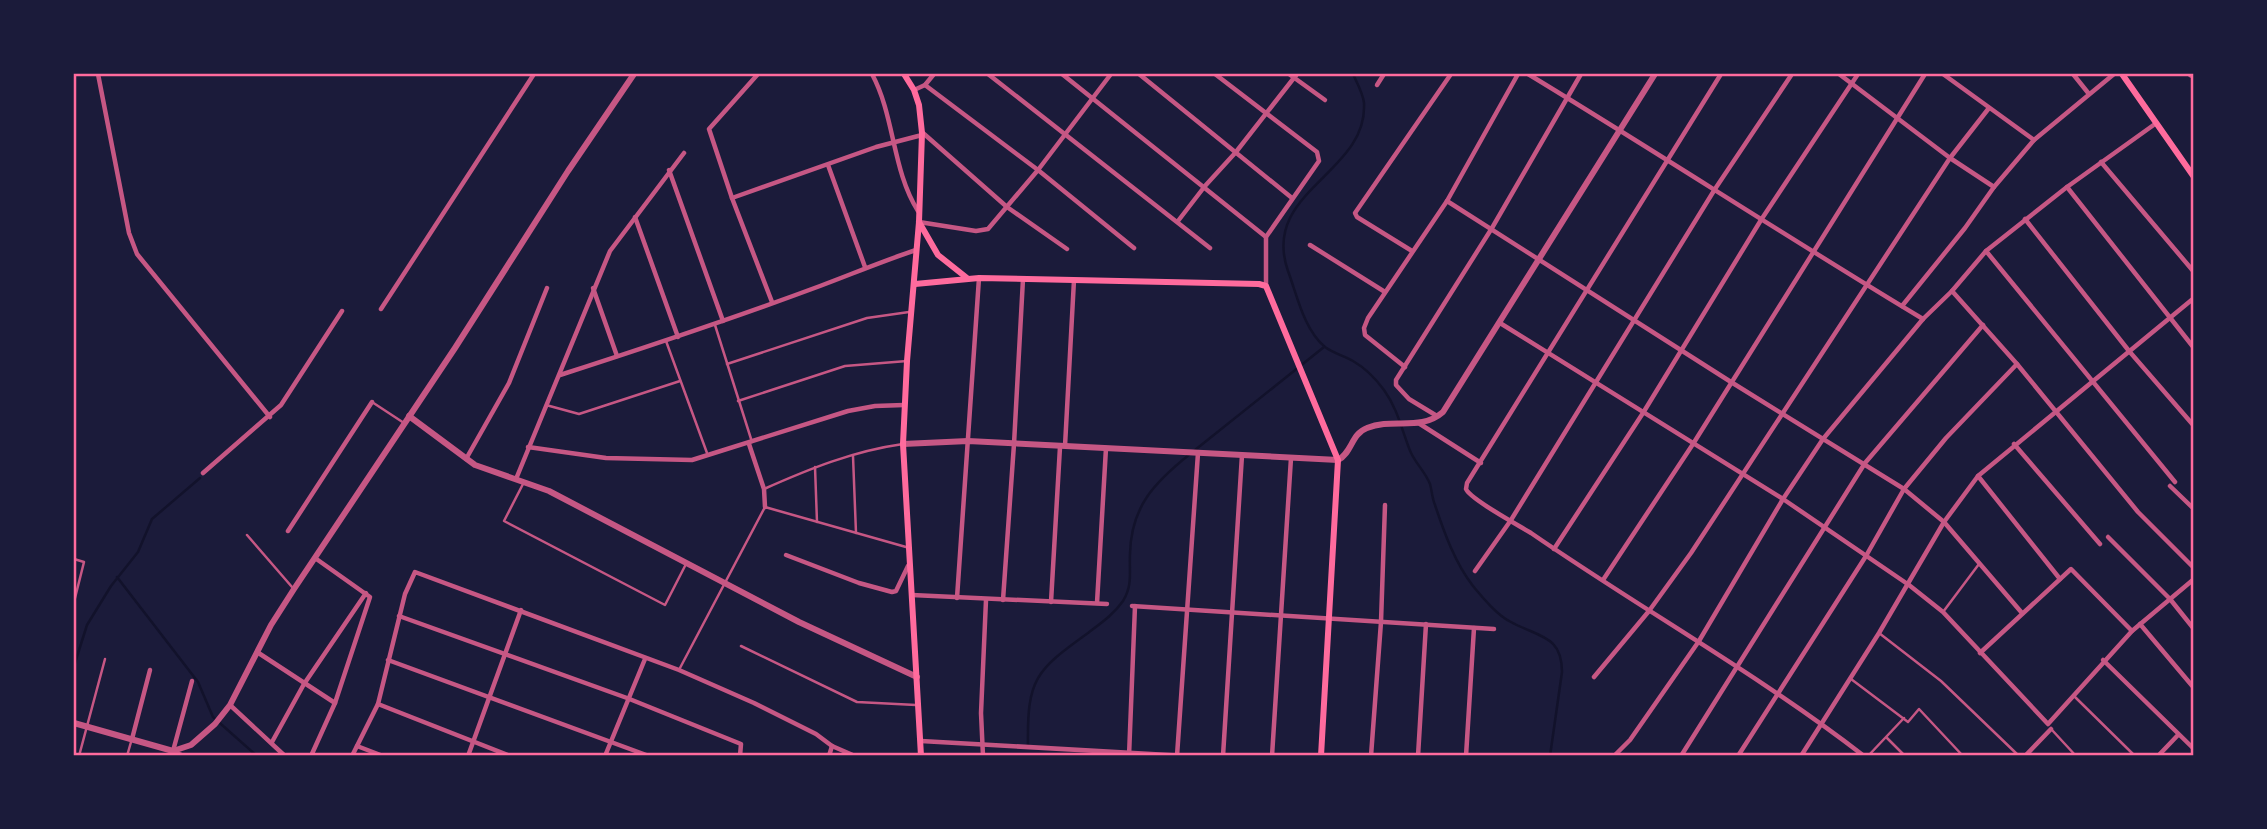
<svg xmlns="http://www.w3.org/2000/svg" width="2267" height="829" font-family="'Work Sans',sans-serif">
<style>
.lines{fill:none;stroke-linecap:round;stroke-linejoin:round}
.stream{stroke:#12122b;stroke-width:2.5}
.service{stroke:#c65784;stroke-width:2.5}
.minor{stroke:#c65784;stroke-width:4.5}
.tertiary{stroke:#c65784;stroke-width:6}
.secondary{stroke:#ff6b9d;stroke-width:6}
.neatline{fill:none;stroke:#ff6b9d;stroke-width:2.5}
</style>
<rect width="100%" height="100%" fill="#1b1b3a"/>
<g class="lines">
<g class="stream">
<path d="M1353 74C1357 83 1363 93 1364 103 1368 174 1260 191 1288 271 1297 295 1304 330 1325 347 1333 353 1344 356 1353 361 1365 368 1376 379 1384 390 1397 408 1401 427 1409 448 1413 461 1425 471 1430 484 1432 491 1432 498 1435 505 1444 532 1455 563 1473 586 1483 598 1497 615 1511 622 1538 637 1562 635 1562 672L1550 756"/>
<path d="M1195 450 1324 347"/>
<path d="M117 577 198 682 213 717 257 756"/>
<path d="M74 666 87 625 111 586 138 552 152 519 200 478"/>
<path d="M1028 746C1027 679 1035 671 1088 633 1101 623 1114 614 1123 601 1133 585 1129 571 1130 554 1131 506 1155 482 1190 454"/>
</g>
<g class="service">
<path d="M715 325 752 442"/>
<path d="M666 341 707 453"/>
<path d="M727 364 867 318 909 312"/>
<path d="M738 401 845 366 907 361"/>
<path d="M372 402 404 423"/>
<path d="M546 405 579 414 680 381"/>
<path d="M853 456 856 533"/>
<path d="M815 467 817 522"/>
<path d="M523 484 504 521 665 605 686 564"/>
<path d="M764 489C809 469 853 451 903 444"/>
<path d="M247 535 292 587"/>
<path d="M74 559 84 562 74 602"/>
<path d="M1943 612 1979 564"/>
<path d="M1879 633 1941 681 2019 756"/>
<path d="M741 646 857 702 916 705"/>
<path d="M680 668 765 507 906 547"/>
<path d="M1851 679 1908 722 1919 709 1963 756"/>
<path d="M2075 697 2135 756"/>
<path d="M2052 730 2076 756"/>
<path d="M1887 738 1905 756"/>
<path d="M79 756 105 659"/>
<path d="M127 756 131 742"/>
<path d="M172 756 173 751 187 756"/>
<path d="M1868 756 1904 718"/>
</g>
<g class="minor">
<path d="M98 74 129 233 137 254 270 417"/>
<path d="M758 74 709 129 732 198 772 302"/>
<path d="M872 74C895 117 892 170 918 211"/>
<path d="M988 74 1210 248"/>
<path d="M1062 74 1266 237"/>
<path d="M1139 74 1292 198"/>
<path d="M1215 74 1317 152 1319 161 1266 237V286"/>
<path d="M1289 74 1325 100"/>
<path d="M1528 74C1660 154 1790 239 1923 319"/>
<path d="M1721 74 1467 483 1466 489C1470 499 1518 525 1531 533 1641 609 1758 674 1864 756"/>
<path d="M1839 74 1950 158 1994 187"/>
<path d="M1943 74 2034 140"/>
<path d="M2073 74 2089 94"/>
<path d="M2190 75 2194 77"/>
<path d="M925 85 1038 170 1134 248"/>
<path d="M1377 85 1384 74"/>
<path d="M914 90 925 85 934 74"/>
<path d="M923 133 1007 207 1067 249"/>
<path d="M2101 162 2194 272"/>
<path d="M828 165 865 267"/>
<path d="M669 170 723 321"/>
<path d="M2067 187 2194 348"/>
<path d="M732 198 876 147 922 135"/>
<path d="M1447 201 1731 382 1904 489 1944 522 2022 613"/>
<path d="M635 217 678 337"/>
<path d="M2025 219 2129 351 2194 426"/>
<path d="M1178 221 1205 186 1236 152 1297 74"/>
<path d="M919 222 976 231 988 229 1038 170 1111 74"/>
<path d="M1310 245 1385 292"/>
<path d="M1412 251 1357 217 1355 213 1451 74"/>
<path d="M1986 251 2175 482"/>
<path d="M593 288 617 356"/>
<path d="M1952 291 2017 364 2138 512 2194 568"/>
<path d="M1902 306 1965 228 1994 187 2034 140 2114 74"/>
<path d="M381 309 534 74"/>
<path d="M1500 323 1783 499 1909 585 1943 612 2048 724 2132 631 2194 579"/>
<path d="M1405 367 1365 335 1364 328 1368 318 1447 201 1518 74"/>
<path d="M560 375C647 347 734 318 820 286 852 274 883 261 916 250"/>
<path d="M1437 416 1409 399 1396 385V380L1492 228 1581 74"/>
<path d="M1420 424 1481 463"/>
<path d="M749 444 764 489 765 507"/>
<path d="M2014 444 2100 544"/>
<path d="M1065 446 1074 280"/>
<path d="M528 447 606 458 692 460 848 411 875 406 904 405"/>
<path d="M466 459 509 383 547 288"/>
<path d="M203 473 281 405 342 311"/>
<path d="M1978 476 2060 579"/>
<path d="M516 479 610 251 684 153"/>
<path d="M2170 486 2194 509"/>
<path d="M288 531 372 402"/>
<path d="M2108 537 2170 599 2194 629"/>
<path d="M1554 549 1643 413 1761 220 1858 74"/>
<path d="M786 555 859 583 892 592 896 591 908 566"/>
<path d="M1475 571 1511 520 1715 189 1792 74"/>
<path d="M1603 580 1693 444 1925 74"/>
<path d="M912 595 1107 604"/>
<path d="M957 598 979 278"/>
<path d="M1003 600 1014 444 1023 279"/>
<path d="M1051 602 1060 447"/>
<path d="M1097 603 1106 448"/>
<path d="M1132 606 1494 629"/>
<path d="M399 616 627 698 741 744 740 756"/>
<path d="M2140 624 2194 688"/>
<path d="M257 652 335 703"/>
<path d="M1980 653 2071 569 2132 631"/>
<path d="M388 660 649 756"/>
<path d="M2103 660 2194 749"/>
<path d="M1594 677 1649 611 1691 553 1950 158 1989 108"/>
<path d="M378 704 510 756"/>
<path d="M230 705 285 756"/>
<path d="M132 739 150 670"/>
<path d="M921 741 1186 756"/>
<path d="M272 742 304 684 366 593"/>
<path d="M357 746 383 756"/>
<path d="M173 751 192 681"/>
<path d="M311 756 335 703 370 597 315 558"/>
<path d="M352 756 378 704 405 594 415 572 679 670 754 703 816 734 832 746 855 756"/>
<path d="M468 756 521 610"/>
<path d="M605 756 645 659"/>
<path d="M829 756 832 746"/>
<path d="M983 756 981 713 986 600"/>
<path d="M1129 756 1135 606"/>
<path d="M1177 756 1198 453"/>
<path d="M1223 756 1242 455"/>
<path d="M1272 756 1291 458"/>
<path d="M1371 756 1381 622 1385 505"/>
<path d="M1418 756 1426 624"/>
<path d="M1466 756 1474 628"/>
<path d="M1614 756 1630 740 1699 641 1783 499 1823 439 1923 319 1952 291 1986 251 2067 187 2155 124"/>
<path d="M1681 756 1865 463 1983 325"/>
<path d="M1738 756 1866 556 1904 489 1946 438 2017 364"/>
<path d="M1801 756 1879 633 1944 522 1978 476 2194 298"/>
<path d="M2025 756 2051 729"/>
<path d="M2158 756 2178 735"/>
</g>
<g class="tertiary">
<path d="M409 416 475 465 549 491 799 622 917 677"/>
<path d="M903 444 968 441 1338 460C1352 453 1351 434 1367 428 1393 417 1420 432 1443 412L1655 74"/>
<path d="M74 723 173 751 191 745 215 724 230 705 271 625 294 589 455 348 568 171 634 74"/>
</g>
<g class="secondary">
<path d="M904 74 914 90 919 105 922 133 919 222 907 361 903 444 921 756"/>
<path d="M2122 74 2194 177"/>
<path d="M919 222 938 255 967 278"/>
<path d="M915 284 979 278 1259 284 1266 286 1338 460 1321 756"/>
</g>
</g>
<rect width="2267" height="829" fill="none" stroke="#1b1b3a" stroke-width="150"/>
<rect x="75" y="75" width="2117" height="679" class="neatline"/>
</svg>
